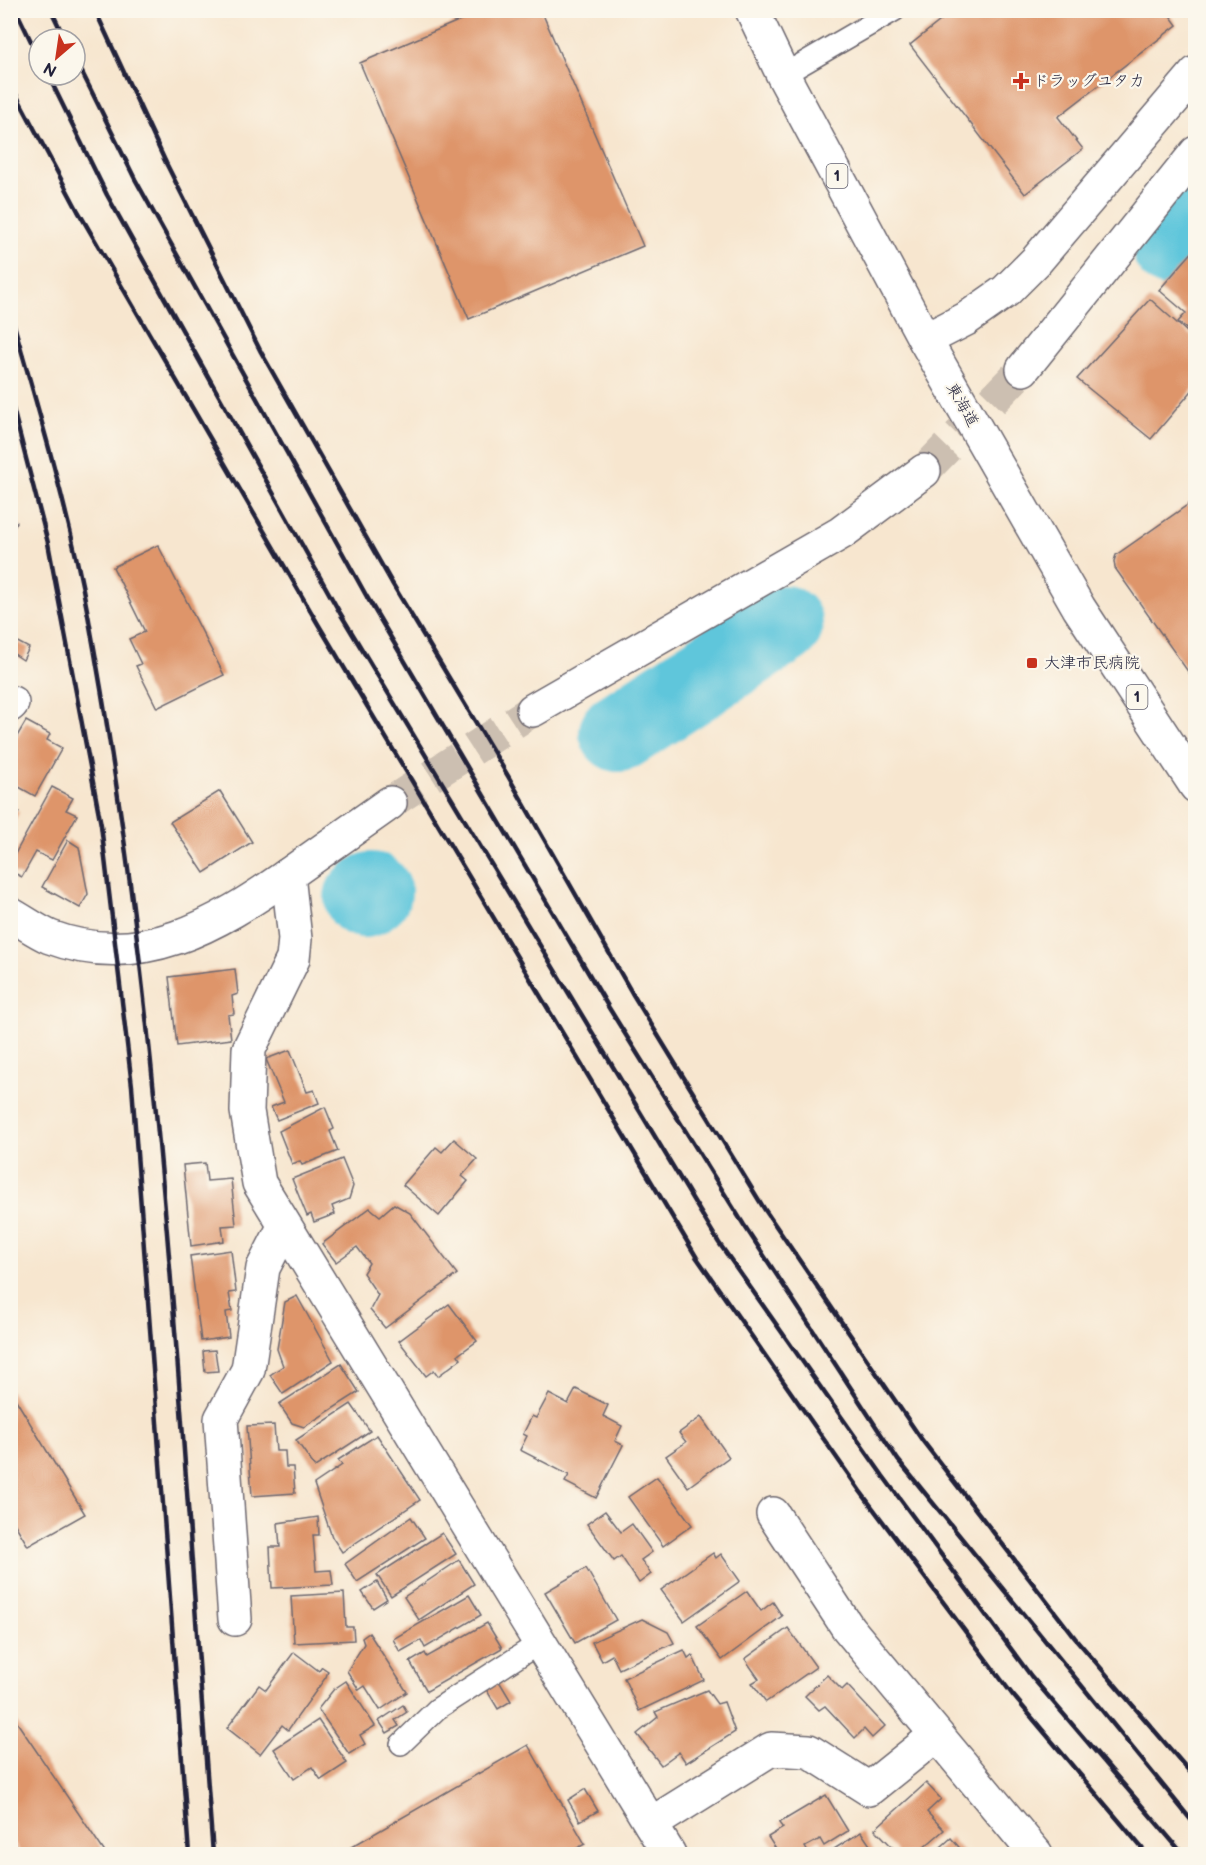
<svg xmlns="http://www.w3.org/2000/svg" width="1206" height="1865" font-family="'Balsamiq Sans','Klee One',sans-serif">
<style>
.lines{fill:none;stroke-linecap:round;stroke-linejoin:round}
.river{stroke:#5ec6db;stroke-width:80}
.building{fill:#de956a}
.street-tunnel{stroke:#ccbfb1;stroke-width:33;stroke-dasharray:33 16;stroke-linecap:butt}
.lane-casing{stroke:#6d676f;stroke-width:24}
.street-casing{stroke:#6d676f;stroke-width:36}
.secondary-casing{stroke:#6d676f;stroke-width:36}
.highway-casing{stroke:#6d676f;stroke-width:36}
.lane{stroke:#fff;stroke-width:21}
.street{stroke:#fff;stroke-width:33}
.secondary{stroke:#fff;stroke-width:33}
.highway{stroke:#fff;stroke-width:33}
.rail{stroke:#22223b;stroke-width:4.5}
.poi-dot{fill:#c8321e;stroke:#fbf7ec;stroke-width:2}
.labels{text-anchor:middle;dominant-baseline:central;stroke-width:4.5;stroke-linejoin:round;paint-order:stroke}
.shield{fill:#fbf7ec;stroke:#636270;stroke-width:1.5}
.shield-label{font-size:15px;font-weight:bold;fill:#22223b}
.poi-label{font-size:16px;fill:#22223b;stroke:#fbf7ec;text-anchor:start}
.street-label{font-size:16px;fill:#22223b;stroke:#fbf7ec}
</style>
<rect width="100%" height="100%" fill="#fbf7ec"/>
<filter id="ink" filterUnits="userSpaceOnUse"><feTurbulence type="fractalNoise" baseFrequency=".0167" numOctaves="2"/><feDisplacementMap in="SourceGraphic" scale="12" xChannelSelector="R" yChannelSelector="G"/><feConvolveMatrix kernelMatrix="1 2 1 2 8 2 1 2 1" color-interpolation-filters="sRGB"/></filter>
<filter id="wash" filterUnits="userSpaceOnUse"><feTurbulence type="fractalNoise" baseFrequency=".008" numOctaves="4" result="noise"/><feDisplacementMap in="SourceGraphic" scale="24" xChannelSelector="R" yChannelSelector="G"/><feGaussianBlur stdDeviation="1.35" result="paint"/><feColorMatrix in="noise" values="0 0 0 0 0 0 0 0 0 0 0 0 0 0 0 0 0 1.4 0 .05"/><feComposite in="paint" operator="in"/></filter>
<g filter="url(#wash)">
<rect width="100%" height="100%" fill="#f7e6cf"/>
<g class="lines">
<g class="river">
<path d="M1172 248 1196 218"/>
<path d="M619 732 783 625"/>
<path d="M364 898 372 892"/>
</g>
</g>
<g id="blocks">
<g class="building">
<path d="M484 10H541L643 246 469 319 360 63Z"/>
<path d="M954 10H1166L1177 25 1058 117 1083 149 1025 194 910 45Z"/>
<path d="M1196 248V337L1178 322 1186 313 1159 290Z"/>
<path d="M1150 299 1196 340V386L1151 439 1077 379Z"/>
<path d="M1196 499V683L1115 568 1114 561 1116 555Z"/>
<path d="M10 519 17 522 10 535Z"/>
<path d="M158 545 224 675 157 708 136 666 141 664 129 639 145 632 113 567Z"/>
<path d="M10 638 29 648 23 660 14 654 10 660Z"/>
<path d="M26 721 50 734 47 740 62 748 35 796 10 782V748Z"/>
<path d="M52 787 73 798 66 810 77 815 52 860 36 852 22 877 10 871V863Z"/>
<path d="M220 791 252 842 204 873 170 822Z"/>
<path d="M10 808 19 812 10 828Z"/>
<path d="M68 840 79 847 88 894 80 908 42 887Z"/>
<path d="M235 969 238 994 232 996 234 1014 228 1015 231 1039 177 1046 169 977Z"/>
<path d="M290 1050 307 1092 314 1090 319 1103 277 1120 271 1107 284 1102 266 1059Z"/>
<path d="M325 1107 334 1129 330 1131 338 1151 302 1165 300 1161 292 1164 279 1131Z"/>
<path d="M454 1139 477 1159 462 1176 468 1181 439 1216 403 1185 436 1147 442 1152Z"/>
<path d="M342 1159 353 1186 349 1199 332 1206 335 1214 314 1222 311 1214 307 1216 292 1179Z"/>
<path d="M205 1163 207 1181 231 1179 236 1225 222 1226 224 1241 191 1246 183 1165Z"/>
<path d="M394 1204 410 1213 457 1274 385 1328 370 1310 378 1295 363 1273 369 1263 357 1247 336 1262 322 1244 370 1208 380 1216Z"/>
<path d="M231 1250 236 1292 229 1293 232 1311 226 1312 229 1337 201 1341 190 1256Z"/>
<path d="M297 1296 333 1361 283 1394 270 1375 283 1366 277 1349 285 1302Z"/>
<path d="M449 1304 477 1341 458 1355 461 1359 438 1376 434 1370 426 1376 399 1341Z"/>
<path d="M215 1350 218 1371 205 1372 203 1351Z"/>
<path d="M341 1364 359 1392 304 1427 292 1423 279 1404Z"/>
<path d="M576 1389 608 1405 603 1416 622 1426 615 1441 623 1445 596 1498 565 1482 569 1475 520 1450 527 1436 523 1434 532 1416 536 1418 549 1394 568 1404Z"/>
<path d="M10 1390 85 1514 28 1546 10 1516Z"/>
<path d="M351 1404 370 1431 315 1467 296 1440Z"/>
<path d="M701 1417 729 1457 688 1487 666 1456 686 1442 679 1433Z"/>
<path d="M274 1425 276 1451H285L286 1467H293L295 1493 252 1496 247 1426Z"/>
<path d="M377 1435 420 1500 342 1552 332 1537 314 1484 342 1465 338 1460Z"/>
<path d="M657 1477 692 1525 663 1546 628 1497Z"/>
<path d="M605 1511 621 1532 632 1524 652 1552 641 1560 651 1574 639 1583 621 1556 614 1561 587 1524Z"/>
<path d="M318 1517 319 1535H313L316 1571 331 1570 333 1585 272 1588 270 1547H280L278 1523Z"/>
<path d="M411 1517 425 1538 357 1582 345 1564Z"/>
<path d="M442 1533 456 1554 391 1596 377 1575Z"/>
<path d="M713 1553 716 1558 721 1554 740 1581 684 1621 661 1590Z"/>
<path d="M459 1560 474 1584 419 1620 404 1597Z"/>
<path d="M586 1568 616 1620 575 1643 545 1592Z"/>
<path d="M377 1582 387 1599 373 1608 362 1592Z"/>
<path d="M747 1591 761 1611 773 1602 782 1616 722 1660 697 1626Z"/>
<path d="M344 1593 346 1627H353L354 1640 294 1643 291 1596Z"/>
<path d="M469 1595 481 1615 425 1648 421 1640 400 1652 393 1639Z"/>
<path d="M642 1619 668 1632 674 1643 619 1669 612 1655 602 1661 592 1642Z"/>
<path d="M487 1623 502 1648 427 1691 410 1662 425 1653 427 1657Z"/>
<path d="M788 1628 816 1667 766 1702 752 1683 759 1679 745 1659Z"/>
<path d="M369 1633 407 1692 380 1710 365 1686 359 1690 347 1671 364 1644 362 1638Z"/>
<path d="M684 1650 688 1658 692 1655 704 1680 639 1711 624 1678Z"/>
<path d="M294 1652 319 1671 322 1667 328 1671 326 1677 288 1730 282 1725 260 1754 227 1728 259 1685 266 1690Z"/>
<path d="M827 1675 842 1690 847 1685 885 1726 872 1738 864 1729 855 1738 825 1706 819 1710 805 1696Z"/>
<path d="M346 1681 375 1726 360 1735 365 1744 349 1754 318 1709 334 1689Z"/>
<path d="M499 1681 511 1701 498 1709 486 1689Z"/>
<path d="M707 1690 717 1704 724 1702 735 1732 686 1763 679 1752 661 1765 637 1734 658 1717 655 1712Z"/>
<path d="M403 1705 407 1712 395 1720 399 1726 387 1733 379 1721Z"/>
<path d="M10 1712 106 1854H21L10 1836Z"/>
<path d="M318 1720 347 1763 321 1780 312 1767 294 1779 274 1749Z"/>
<path d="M528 1745 585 1844 566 1854H339Z"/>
<path d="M926 1783 941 1799 927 1812 944 1830 916 1854H899L875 1829Z"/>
<path d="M585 1789 598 1811 580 1821 568 1800Z"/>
<path d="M826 1795 848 1831 824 1846 820 1839 805 1847 809 1854H779L768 1837 783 1828 779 1823Z"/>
<path d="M861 1832 876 1854H826Z"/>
<path d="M951 1838 965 1854H933Z"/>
</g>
</g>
</g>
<g filter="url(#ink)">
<use href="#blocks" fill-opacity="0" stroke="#6d676f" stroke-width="1.5"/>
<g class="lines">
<g class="street-tunnel">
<path d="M924 471 1023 369"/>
<path d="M390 803 533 710"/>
</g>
<g class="lane-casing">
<g id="lane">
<path d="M783 75 895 10"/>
<path d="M401 1744 437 1709 541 1642"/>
</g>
</g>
<g class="street-casing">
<g id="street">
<path d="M925 340 966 319 1006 291 1036 261 1196 73"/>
<path d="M1023 369 1196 153"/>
<path d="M10 705 12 703"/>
<path d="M533 710 841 533 924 471"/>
<path d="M390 803 288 875 295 939 293 959 249 1049 247 1111 259 1183 669 1854"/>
<path d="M773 1514 848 1628 1036 1854"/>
<path d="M235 1619 221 1419 248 1370 263 1268 284 1227"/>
<path d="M651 1824 771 1749 809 1751 869 1789 935 1736"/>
</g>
</g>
<g class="secondary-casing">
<path id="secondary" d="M10 914C23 921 36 931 50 937 140 971 217 925 288 875"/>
</g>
<g class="highway-casing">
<path id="highway" d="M752 10 783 75 925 340 1079 608 1196 786"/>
</g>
<use href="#lane" class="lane"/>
<use href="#street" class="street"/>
<use href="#secondary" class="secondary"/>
<use href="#highway" class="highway"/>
<g class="rail">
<path d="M16 10 39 58"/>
<path d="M51 10 65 39"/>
<path d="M95 10 166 163 261 352 392 583 508 776 632 993 765 1210 922 1440 1075 1638 1196 1779"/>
<path d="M75 58 135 179 367 597 609 1008 744 1225 898 1460 1196 1826"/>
<path d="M48 75 107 195 340 613 719 1243 883 1476 1031 1676 1183 1854"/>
<path d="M10 83 78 211 318 624 697 1258 860 1491 1012 1694 1147 1854"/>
<path d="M10 311C39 412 69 512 88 615 164 1024 181 1440 213 1854"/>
<path d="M10 397 48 543 101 825 132 1086 189 1854"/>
</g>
</g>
</g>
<g class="poi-dot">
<path d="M1018 72h6v6h6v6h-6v6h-6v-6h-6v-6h6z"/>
<rect x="1026" y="657" width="12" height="12" rx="3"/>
</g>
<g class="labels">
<g class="shield">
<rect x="826.5" y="164" width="21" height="24" rx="4.5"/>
<rect x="1126.5" y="685" width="21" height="24" rx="4.5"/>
</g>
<g class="shield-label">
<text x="837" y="176">1</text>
<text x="1137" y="697">1</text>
</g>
<g class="poi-label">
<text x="1033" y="81">ドラッグユタカ</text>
<text x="1044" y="663">大津市民病院</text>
</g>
<g class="street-label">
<text transform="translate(962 405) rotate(60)">東海道</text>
</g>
</g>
<rect width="1206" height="1865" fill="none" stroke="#fbf7ec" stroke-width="36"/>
<g transform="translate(57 57) rotate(209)"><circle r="28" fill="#fbf7ec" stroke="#a4a2a5" stroke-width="1.5"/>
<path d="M0-4.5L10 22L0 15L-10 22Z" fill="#c8321e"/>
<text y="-9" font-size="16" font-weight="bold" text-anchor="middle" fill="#22223b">N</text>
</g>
</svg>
